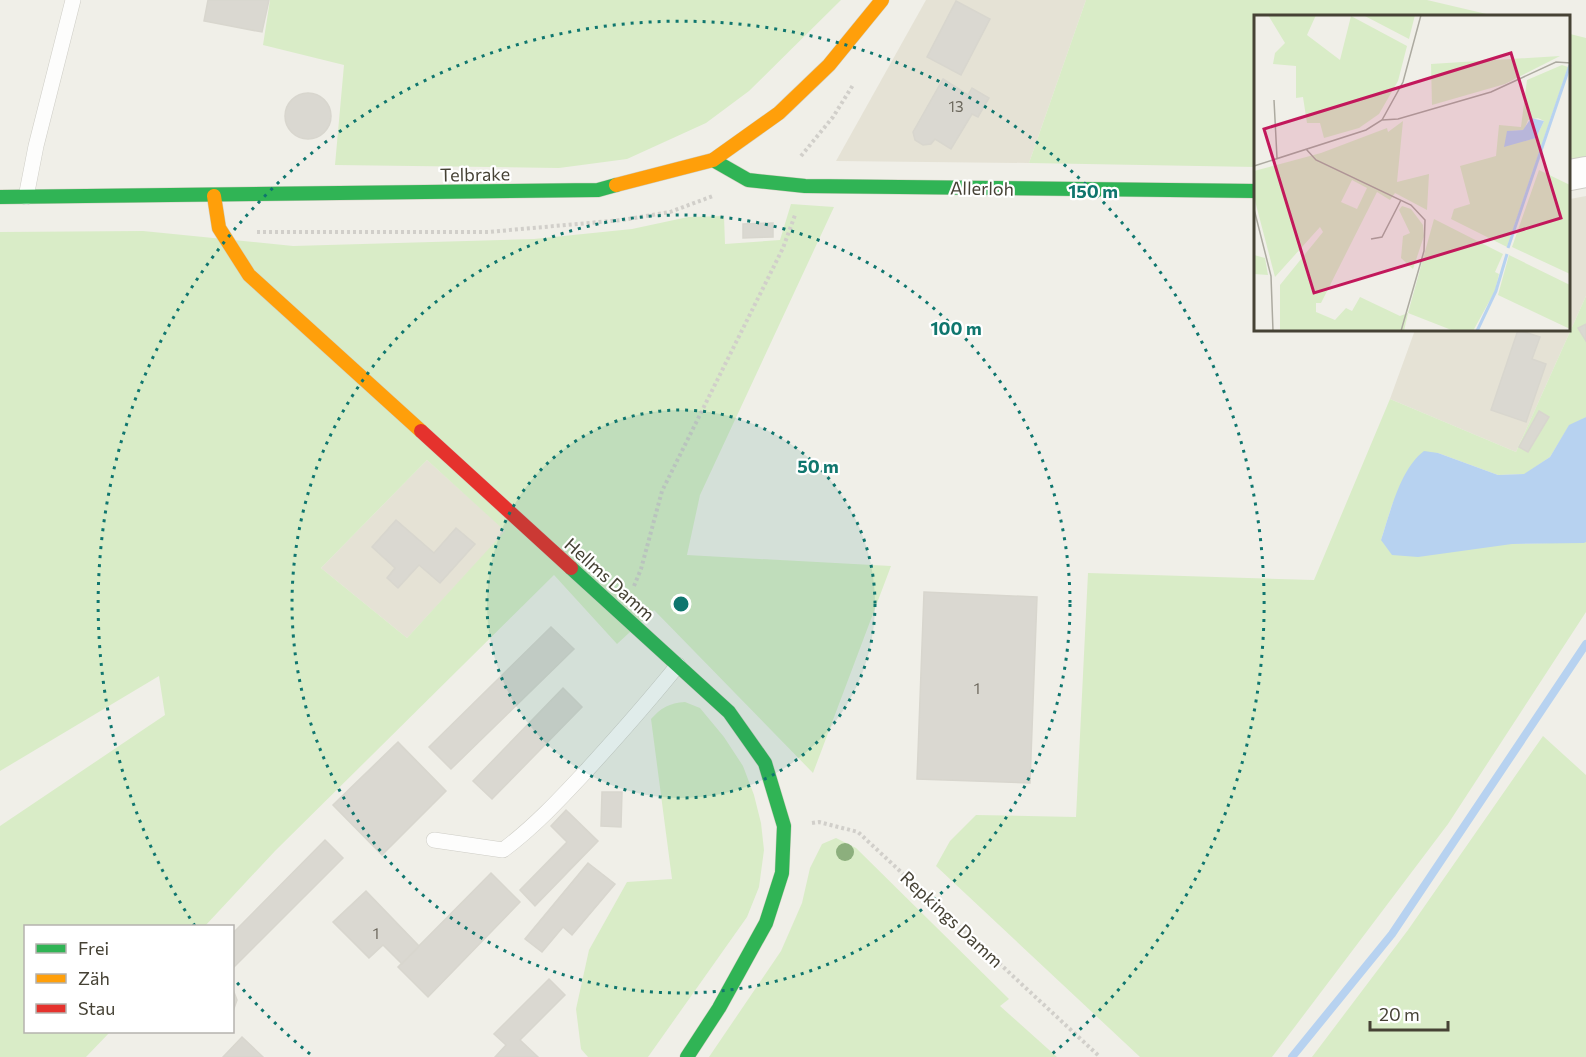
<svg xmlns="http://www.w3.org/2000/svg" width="1586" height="1057" font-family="Commissioner,sans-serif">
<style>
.residential{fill:#e5e2d5}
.green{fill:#d9ecc7;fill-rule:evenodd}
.water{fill:#b7d2f0}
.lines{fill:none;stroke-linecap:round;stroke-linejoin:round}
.stream{stroke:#b7d2f0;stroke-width:8}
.building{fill:#dad8d1;stroke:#d8d6ce;stroke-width:1.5}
.lane-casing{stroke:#cecdc6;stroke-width:16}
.street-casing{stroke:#cecdc6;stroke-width:32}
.fast-casing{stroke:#d0cebf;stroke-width:15}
.slow-casing{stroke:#d0cebf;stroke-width:15}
.jam-casing{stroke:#d0cebf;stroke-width:15}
.path{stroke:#d1cfca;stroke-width:4;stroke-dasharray:3 3;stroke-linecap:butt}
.lane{stroke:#fdfdfc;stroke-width:15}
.street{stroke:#fdfdfc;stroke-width:30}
.fast{stroke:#30b455;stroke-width:14}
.slow{stroke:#ff9f0a;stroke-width:14}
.jam{stroke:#e5322d;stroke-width:14}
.tree{fill:#8caf7d}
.ring{fill:none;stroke:#0f766e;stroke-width:3;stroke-dasharray:3 6}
.labels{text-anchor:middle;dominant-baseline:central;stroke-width:4.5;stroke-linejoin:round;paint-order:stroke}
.number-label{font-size:15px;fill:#6c685d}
.street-label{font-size:18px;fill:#464235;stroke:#fff}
.inset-river{fill:none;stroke:#b7d2f0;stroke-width:3}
.inset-road{fill:none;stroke:#acaaa0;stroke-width:1.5}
.view{fill:#c2185b;fill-opacity:0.15;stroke:#c2185b;stroke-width:3}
.inset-edge{fill:none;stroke:#464235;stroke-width:3}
.centre{fill:#0f766e;stroke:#fff;stroke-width:3}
.ring-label{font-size:18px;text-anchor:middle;font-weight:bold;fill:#0f766e;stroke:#fff;stroke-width:4.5;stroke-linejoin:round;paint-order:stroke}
</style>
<rect width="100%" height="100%" fill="#f0efe8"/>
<g class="residential">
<path d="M926 0H1086L1029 163 836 161Z"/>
<path d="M1586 196V296L1516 452 1390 399 1415 330H1570V199Z"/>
<path d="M427 460 506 531 407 638 321 568Z"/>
</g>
<g class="green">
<path d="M270 0H841L749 91 706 123 627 159 559 168 335 165 344 65 263 45Z"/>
<path d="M1086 0H1427L1495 16H1256V167L1029 163Z"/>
<path d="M1570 34 1586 38V157L1570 159Z"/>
<path d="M791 204 834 207 700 495 687 555 891 566 813 773 654 610 617 644 554 575 275 851 205 926H26V1032H110L86 1057H0V826L165 715 159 676 0 771V232L143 231 293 246 534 239 632 229 688 217 724 216 725 244 780 240ZM427 460 505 531 407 638 321 568Z"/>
<path d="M1586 296V417L1569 426 1550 457 1525 474 1498 475 1438 453 1408 470 1392 505 1381 540 1512 544 1586 542V612L1448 824 1272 1057H1140L936 866 950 841 976 815 1076 817 1088 573 1314 580 1390 399 1516 452Z"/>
<path d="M685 702 700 708 724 737 743 766 754 795 761 823 764 850 759 887 747 917 648 1057H588L581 1049 576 1009 589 950 627 882 672 879 651 719C661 708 669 703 685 702Z"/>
<path d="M1543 736 1586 775V1057H1312L1408 930Z"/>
<path d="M836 838 856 848 1009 999 1000 1006 1057 1057H709L781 951 802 903 810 868 822 844Z"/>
</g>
<path class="water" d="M1586 417V542L1584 543 1512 544 1418 557 1392 555 1381 540C1390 513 1400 469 1424 451L1438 453 1498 475 1524 474 1550 457 1569 425Z"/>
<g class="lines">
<path class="stream" d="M1292 1057 1392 934 1586 644"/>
</g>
<g class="building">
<path d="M208 0H269L262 32 204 21Z"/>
<path d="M956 1 990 19 961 75 927 57Z"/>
<path d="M943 79 968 95 972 88 989 98 978 117 972 114 951 149 935 139 931 144 923 145 915 140 913 132Z"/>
<circle cx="308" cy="116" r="23"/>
<path d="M773 223V237L743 238V224Z"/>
<path d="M1586 324V341L1578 328Z"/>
<path d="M1518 330 1540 337 1532 359 1546 364 1526 422 1491 410Z"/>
<path d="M1539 411 1549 417 1528 452 1519 447Z"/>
<path d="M396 520 434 553 456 528 475 544 440 583 419 565 398 588 387 578 395 568 372 547Z"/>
<path d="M924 592 1037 597 1030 783 917 779Z"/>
<path d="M551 627 574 649 451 769 429 747Z"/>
<path d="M563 688 582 707 492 799 473 781Z"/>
<path d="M398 742 446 791 382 855 333 805Z"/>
<path d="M602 792H622L621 827 601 826Z"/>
<path d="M566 810 598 841 535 906 520 890 567 842 551 826Z"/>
<path d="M325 840 343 858 232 969V934Z"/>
<path d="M588 863 615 884 572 935 563 927 542 952 525 939Z"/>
<path d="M491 873 520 902 428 997 398 967Z"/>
<path d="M366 891 419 946 402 964 383 945 369 958 333 922Z"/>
<path d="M549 979 565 995 520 1040 538 1057H495L506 1045 494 1034Z"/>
<path d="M232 987 237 1000 232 1014Z"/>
<path d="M242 1037 263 1057H223Z"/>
</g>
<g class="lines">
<g class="lane-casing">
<g id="lane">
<path d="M26 197 36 146 73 0"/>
<path d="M434 840 503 850C534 827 560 799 587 770 618 736 649 701 678 665"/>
</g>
</g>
<g class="street-casing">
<path id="street" d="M1570 175 1586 172"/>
</g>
<g class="fast-casing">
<g id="fast">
<path d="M713 160 748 180 805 186 1256 191"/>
<path d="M0 197 598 190 616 185"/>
<path d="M571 568 729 712 765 763 784 826 782 873 766 923 719 1008 687 1057"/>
</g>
</g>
<g class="slow-casing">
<g id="slow">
<path d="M616 185 713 160 779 113 829 65 882 0"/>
<path d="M214 196 219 228 249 275 421 431"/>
</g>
</g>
<g class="jam-casing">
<path id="jam" d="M421 431 571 568"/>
</g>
<g class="path">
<path d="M801 156 833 117 853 85"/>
<path d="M257 232H488L622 220 670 212 713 196"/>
<path d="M634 586 641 569 662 491 783 248 795 215"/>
<path d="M812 823 819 822 858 832 1100 1057"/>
</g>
<use href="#lane" class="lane"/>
<use href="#street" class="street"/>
<use href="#fast" class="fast"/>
<use href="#slow" class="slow"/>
<use href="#jam" class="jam"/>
</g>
<circle class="tree" cx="845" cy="852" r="9"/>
<circle cx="681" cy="604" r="194" fill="#0f766e" fill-opacity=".12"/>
<g class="ring">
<circle cx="681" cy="604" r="194"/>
<circle cx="681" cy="604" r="389"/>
<path d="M310 1054A583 583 0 0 1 234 979M195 926A583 583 0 1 1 1052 1054"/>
</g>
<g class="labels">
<g class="number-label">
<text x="956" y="106">13</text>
<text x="977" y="688">1</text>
<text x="376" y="933">1</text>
</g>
<g class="street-label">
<text transform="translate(475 174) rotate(-1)">Telbrake</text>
<text transform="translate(982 188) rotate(1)">Allerloh</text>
<text transform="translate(610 579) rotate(42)">Hellms Damm</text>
<text transform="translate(952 919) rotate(43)">Repkings Damm</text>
</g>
</g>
<g transform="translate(1254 15)">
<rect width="316" height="316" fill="#f0efe8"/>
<path d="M14 0H62L53 20 86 45 97 1 153 31 144 66 125 99 105 113 70 123 66 108H53L49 82 42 83V51L19 49 21 38 31 28ZM109 0H161L155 24ZM306 41 251 69 178 90 177 49ZM308 50 314 52 253 232 197 204 200 194 216 189 206 151 242 141 245 110 267 112 273 65ZM284 103 290 106 282 123 271 126 255 116 270 115 274 105ZM149 106 143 167 175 159 173 195 141 178 136 185 123 177 67 288H62V297L81 305 92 293 98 296 106 282 146 301 154 298 180 204 249 239 241 257 245 259 241 276 219 316H200L154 298 150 316H26V270L69 217 66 212 21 262 0 182V156L67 138 133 113 134 117ZM98 165 113 173 103 194 87 187ZM285 155 316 170V259L258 232ZM148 191 157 194 169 210 170 221 159 254 147 243 149 221 156 218 145 195ZM0 240 11 243 14 260 0 259ZM255 240 316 270V314L244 280Z" fill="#d9ecc7" fill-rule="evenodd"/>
<path d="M277 103 290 106 282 123 250 132 253 116 269 115Z" fill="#b7d2f0"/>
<path class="inset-river" d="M254 233 316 50M223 316 242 276 253 239"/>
<path class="inset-road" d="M20 85 23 143M128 105 144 104 237 77 302 47 317 48M52 134 62 145 157 190 171 205 170 236 147 316M0 151 112 115 128 105 149 67 167 0M0 194 17 261 19 316M117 224 128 222 147 185"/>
<path class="view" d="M257 38 307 203 60 278 10 114Z"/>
<rect width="316" height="316" class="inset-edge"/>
</g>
<circle cx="681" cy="604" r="9" class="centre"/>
<g class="ring-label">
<text x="1093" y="198">150 m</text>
<text x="956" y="335">100 m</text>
<text x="818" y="473">50 m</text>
</g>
<rect x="24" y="925" width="210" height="108" fill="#ffffff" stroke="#b5b3ae" stroke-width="1.5"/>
<rect x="36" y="944" width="30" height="9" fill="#30b455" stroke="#b5b3ae" stroke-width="1.5"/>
<text x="78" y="955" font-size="18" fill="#464235">Frei</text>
<rect x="36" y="974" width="30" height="9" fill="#ff9f0a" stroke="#b5b3ae" stroke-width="1.5"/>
<text x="78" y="985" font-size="18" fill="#464235">Zäh</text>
<rect x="36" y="1004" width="30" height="9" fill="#e5322d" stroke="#b5b3ae" stroke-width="1.5"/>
<text x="78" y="1015" font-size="18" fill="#464235">Stau</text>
<path d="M1370 1021v9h78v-9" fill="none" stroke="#464235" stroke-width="3"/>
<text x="1379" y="1021" font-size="18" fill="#464235" stroke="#ffffff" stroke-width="4.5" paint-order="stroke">20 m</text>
</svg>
